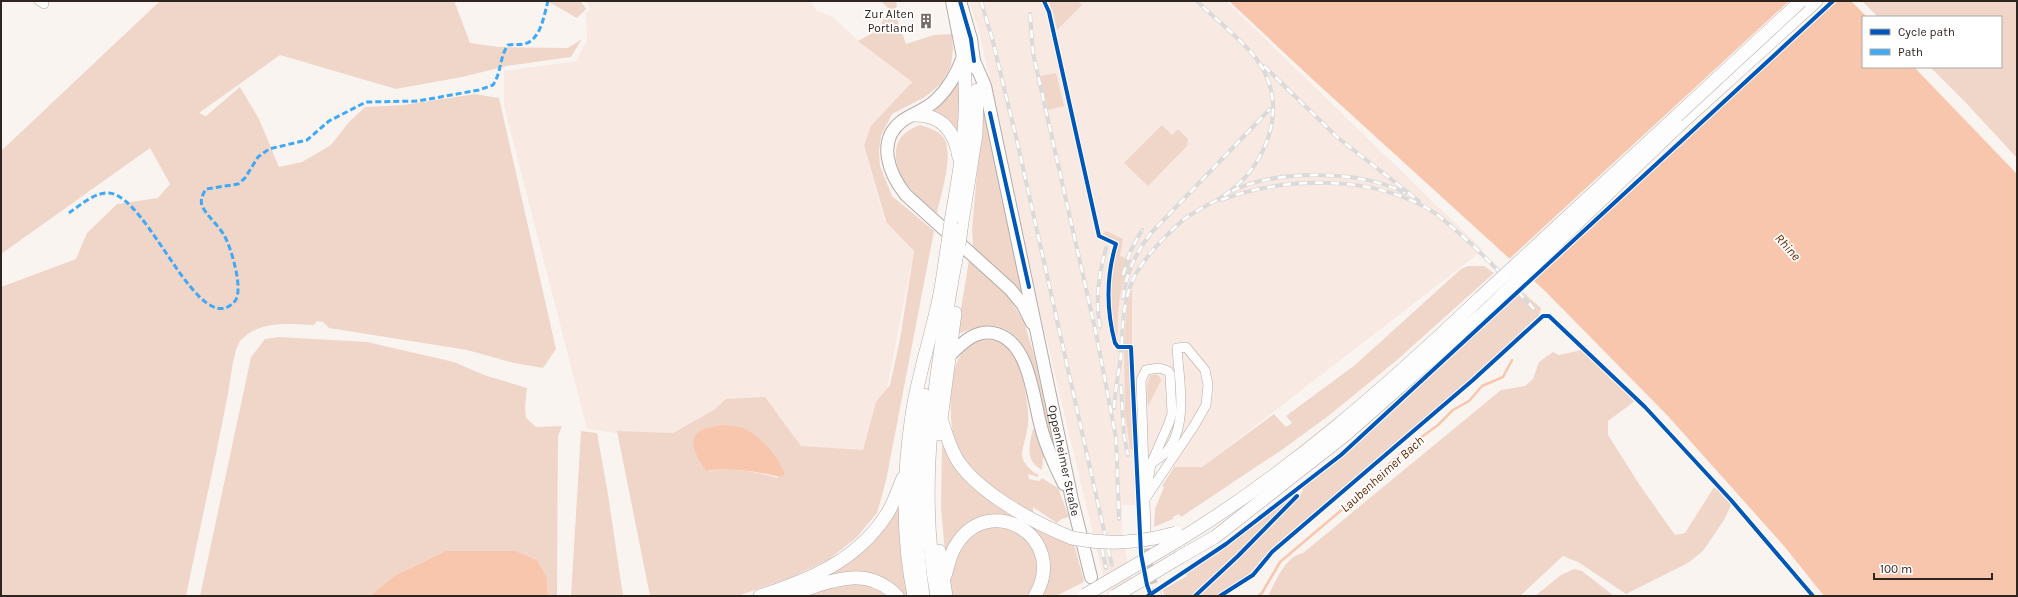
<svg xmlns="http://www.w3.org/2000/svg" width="2018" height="597" font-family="Karla,sans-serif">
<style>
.built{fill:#f8e9e2}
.green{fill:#f0d6c9;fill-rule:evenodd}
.water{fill:#f8c6ad}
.pier{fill:#faf4f1}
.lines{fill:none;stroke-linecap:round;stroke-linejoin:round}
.stream{stroke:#f8c6ad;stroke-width:2.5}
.minor-tunnel{stroke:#d1cbc7;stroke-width:9;stroke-dasharray:9 4.5;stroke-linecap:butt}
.minor-casing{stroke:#b2aba8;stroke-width:10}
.major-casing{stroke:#b2aba8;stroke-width:14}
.highway-casing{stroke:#b2aba8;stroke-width:14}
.minor{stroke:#fefdfd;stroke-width:9}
.major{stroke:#fefdfd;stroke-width:12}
.highway{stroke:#fefdfd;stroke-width:13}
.rail-casing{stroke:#dbdad8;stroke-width:4}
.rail{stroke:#fff;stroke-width:2.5;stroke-dasharray:8;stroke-linecap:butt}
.highway-bridge-casing{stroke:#b2aba8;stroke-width:14;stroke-linecap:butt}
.highway-bridge{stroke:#fefdfd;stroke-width:13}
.quiet{stroke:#3fa9f5;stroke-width:3;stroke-dasharray:6 3;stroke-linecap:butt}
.cycleway-casing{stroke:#fff;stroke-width:6}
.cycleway{stroke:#0057b8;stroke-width:4}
.labels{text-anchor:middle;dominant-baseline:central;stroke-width:3.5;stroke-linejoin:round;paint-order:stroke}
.poi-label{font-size:12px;fill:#2f2520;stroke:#fff;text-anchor:end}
.street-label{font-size:12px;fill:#2f2520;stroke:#fff}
.water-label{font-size:13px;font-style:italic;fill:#652800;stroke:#fff}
</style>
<rect width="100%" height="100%" fill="#faf4f1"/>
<g class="built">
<path d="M586 1H810L817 11 832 16 858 41 912 82 872 126 864 145 884 220 914 251 871 469 587 429 504 106V71L576 61 587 41 586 13 591 9Z"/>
<path d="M969 1H1041L1047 12 1097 237 1112 242 1108 258 1107 319 1116 348H1127L1129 350 1135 459 1137 505H1122V529L1133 596H1108L1039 308 979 31Z"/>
<path d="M1046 1H1226L1483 250 1202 467H1174L1138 456 1132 345 1118 344 1111 321V269L1118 243 1102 235 1051 12Z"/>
</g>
<g class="green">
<path d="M160 1H456L455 3 470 43 498 47 568 48 582 39 571 57 507 66 462 77 396 89 280 55 199 113 206 116 240 87 259 119 279 167 302 162 331 145 349 122 365 107 403 105 475 94 499 98 556 349 543 368 514 363 467 350 329 328 323 322 317 321 314 325C290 324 261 320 242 339 234 346 231 377 229 388 216 458 200 527 186 596H1V287L76 259 87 233 117 204 158 198 170 184 150 148 1 254V151Z"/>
<path d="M547 1H581L586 9 577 18Z"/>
<path d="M881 1H894L897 4 895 14 906 44 934 35 952 34 953 49 951 66 942 83 925 97 892 114 881 136 879 151 880 166 892 196 934 231 886 481 877 513 856 538 828 560 792 577 738 596H650L617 431 673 433 714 410 726 399 765 397 801 446 863 450 876 402 890 385 900 339 914 251 886 222 864 145 871 126 912 82 858 41 878 30 889 9ZM762 441 778 478C755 471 730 467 706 471Z"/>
<path d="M1048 1H1078L1082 5 1057 30 1053 12Z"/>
<path d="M1862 1H2017V158L1968 105 1930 67H2001V17H1878Z"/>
<path d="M1056 73 1064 106 1048 110 1040 76Z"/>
<path d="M960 79 959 134 928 111Z"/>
<path d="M983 106 1027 297 1023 298 973 247 972 229Z"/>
<path d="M920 125C929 128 941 131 945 140 953 159 941 194 937 213 918 197 893 178 896 150 898 136 907 130 920 125Z"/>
<path d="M1162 125 1172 135 1178 129 1188 139 1187 146 1148 186 1124 163Z"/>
<path d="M1106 231 1123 239 1120 256 1132 260C1126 274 1120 289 1119 305 1117 318 1119 330 1116 342 1108 309 1108 276 1118 243L1102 235Z"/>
<path d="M969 260 1008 296 1024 322 1035 358 1056 454C1052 444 1047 435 1044 425 1032 379 1031 300 959 334L957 333Z"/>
<path d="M1468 266H1484L1494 273 1397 360 1327 417 1283 449 1181 517 1179 514 1173 517V519L1154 527 1155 509 1164 487 1162 486 1174 467H1202L1274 414 1286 427 1292 423 1286 416 1355 365 1461 269Z"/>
<path d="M1132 289V344H1124L1127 306Z"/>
<path d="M1521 291 1541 308 1539 316 1494 359 1270 550 1256 571 1243 580 1217 596H1197L1237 560 1301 494 1303 491 1302 488 1351 449Z"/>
<path d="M279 337 367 342 454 362 484 375 527 388 525 407 526 418 536 427 562 426 558 436 557 596H548L547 577 537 560 516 551H445L394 576 370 596H200L251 357 265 339Z"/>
<path d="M982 340C991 340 998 340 1005 345 1021 354 1030 407 1028 424 1027 434 1023 445 1022 454 1022 463 1032 472 1039 475L1037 477 1028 474 1029 479 1039 481 1042 478 1058 488 1069 517 1061 519 1057 523 1033 507V513C970 474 942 459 953 378 956 359 963 345 982 340Z"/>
<path d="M1124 348 1129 350 1135 457 1133 450 1130 449 1125 413Z"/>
<path d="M1582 350 1635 401 1608 421V435L1639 484 1675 535 1685 533 1714 487 1732 503 1724 520 1703 551 1688 563 1626 594 1578 562 1563 556 1520 596H1268C1275 583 1285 556 1303 553L1501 390 1525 386 1533 379 1539 362 1553 352 1559 355Z"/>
<path d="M1155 374 1159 376 1161 381 1148 406 1147 386 1150 376Z"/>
<path d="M1033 429H1037L1047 457 1043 458 1042 470C1025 461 1029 445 1033 429Z"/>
<path d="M581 431 597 433 608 494 623 596H571Z"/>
<path d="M942 445 949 457 1074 544 1084 581 1082 583 1056 596H1040L1047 558 1001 517 945 553 941 508Z"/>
<path d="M1298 491H1299L1231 562 1193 596H1165L1162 590 1187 576 1186 574 1221 550Z"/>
<path d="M899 500 908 596H903L887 582 818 578Z"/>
<path d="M996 524 1027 536 1040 568 1030 596H951C949 577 951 550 967 537 975 531 988 528 996 524Z"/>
<path d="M1574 569 1582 571 1614 596H1535L1561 575Z"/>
<path d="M860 580 891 596H811V592Z"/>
</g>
<g class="water">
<path d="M1229 1H1851L1867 17H1863V67H1914L2017 174V596H1824L1784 546 1667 415 1545 291 1310 77Z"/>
<path d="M721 425C728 426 737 426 743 428 762 437 778 456 785 475 776 478 770 474 761 473 743 470 724 468 706 471 699 461 684 438 702 430 708 427 715 427 721 425Z"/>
<path d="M445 551H516L537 560 547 577 548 596H370L394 576Z"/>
</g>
<path class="pier" d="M1789 1H1835L1531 281 1508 260Z"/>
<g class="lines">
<path class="stream" d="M1258 596 1262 593 1280 562 1364 491 1388 465 1412 444 1438 425 1453 410 1469 401 1482 386 1503 377 1512 360"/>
<path class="minor-tunnel" d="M1146 535 1149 569 1156 593"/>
<g class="minor-casing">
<g id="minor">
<path d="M39 1 44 4"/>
<path d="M1143 468C1151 463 1160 459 1166 452 1189 427 1179 379 1177 348L1186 347 1205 370 1208 385 1206 405 1194 426 1145 499"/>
<path d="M1146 532 1141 380 1146 370 1159 368 1168 371 1170 374 1172 413 1169 423 1151 464 1146 494"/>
<path d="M1156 593 1157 596"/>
</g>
</g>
<g class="major-casing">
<g id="major">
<path d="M952 1 963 57C957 73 949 88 936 100 926 110 913 113 902 121 876 141 889 174 906 195L1010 289 1023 305 1032 323"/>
<path d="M960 1 971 39 975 68"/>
<path id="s1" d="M974 61 985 86 1072 500 1091 577"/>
<path d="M950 355C963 342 977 328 997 334 1030 344 1033 399 1041 427 1046 447 1055 466 1064 484"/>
</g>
</g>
<g class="highway-casing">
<g id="highway">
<path d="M914 115C942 114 955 132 959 157"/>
<path d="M1678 126 1816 1"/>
<path d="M951 221C961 166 970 113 963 57"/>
<path d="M961 229 976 134 977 90"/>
<path d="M942 422C947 436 951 452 960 464 984 496 1035 523 1072 538"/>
<path d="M939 434 955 313"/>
<path d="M1177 541C1288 474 1386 387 1480 298"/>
<path d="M939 551 946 596"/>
<path d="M1180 557 1215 537 1345 435 1489 308"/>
<path d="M945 576C948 566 950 555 955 547 988 489 1070 537 1035 596"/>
<path d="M760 596C809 580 857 561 887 514 894 503 898 490 903 478"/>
<path d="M787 596C825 584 864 562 897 596"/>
<path d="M914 596C902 537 903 475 912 415 917 380 928 347 936 312 942 290 944 266 948 243"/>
<path d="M923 596C913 529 915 462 924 395"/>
<path d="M937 596C921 508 929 422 943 335 948 305 952 275 959 245"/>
</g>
</g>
<use href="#minor" class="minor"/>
<use href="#major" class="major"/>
<use href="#highway" class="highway"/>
<g class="rail-casing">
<g id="rail">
<path d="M981 1 992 38 1017 141 1105 535"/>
<path d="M1030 14 1033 53 1096 333 1116 438 1119 519"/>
<path d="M1264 66 1338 138 1419 201"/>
<path d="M1232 191C1277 169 1361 170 1405 193"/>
<path d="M1221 200C1286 176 1374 174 1435 213 1441 217 1447 223 1453 228 1483 253 1508 281 1534 309"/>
<path d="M1123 275 1130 252 1142 230"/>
<path d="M1123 298C1126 274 1136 252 1151 233L1270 109"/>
<path d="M1100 327C1095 299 1099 274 1106 248"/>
<path d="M1121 386 1124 436 1128 455"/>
<path d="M1114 408C1115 390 1119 372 1121 354 1123 326 1122 298 1137 272 1149 252 1166 235 1183 220 1195 211 1209 205 1222 197 1263 170 1287 116 1264 71 1252 47 1216 20 1197 1"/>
<path d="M1102 549 1106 568"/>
<path d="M1108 549 1112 565"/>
</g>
</g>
<use href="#rail" class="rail"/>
<g class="highway-bridge-casing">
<g id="highway-bridge">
<path d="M948 243 951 221"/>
<path d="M959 245 961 229"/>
<path d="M1480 298 1801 1"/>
<path d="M1489 308 1678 126"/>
<path d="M1072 538C1109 545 1140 543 1176 533"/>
<path d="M1085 595 1177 541"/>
<path d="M1115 596 1180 557"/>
</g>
</g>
<use href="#highway-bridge" class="highway-bridge"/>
<path class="quiet" d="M69 213C80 205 95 192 109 193 149 196 199 343 235 301 244 290 231 247 224 235 218 225 207 216 202 206 200 199 203 194 206 189L238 184 245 178 258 157 269 149 307 140 329 121 366 102 418 101 479 90 493 85C502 71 499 58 508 45 513 44 519 45 524 44 541 40 544 15 548 1"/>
<g class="cycleway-casing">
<g id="cycleway">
<path d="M960 1 971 39 974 61"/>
<path d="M1044 1 1049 12 1099 236 1116 244C1106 277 1106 309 1115 343L1118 347H1131L1141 554 1147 585 1151 596"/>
<path d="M990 113 1029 287"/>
<path d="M1148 596 1226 544 1341 455 1833 1"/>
<path d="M1195 596 1238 556 1297 496"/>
<path d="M1220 596 1253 575 1272 552 1473 380 1543 316H1549L1645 407 1731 500 1813 596"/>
</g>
</g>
<use href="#cycleway" class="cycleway"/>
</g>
<defs>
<g id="building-bare" transform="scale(1.2)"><path d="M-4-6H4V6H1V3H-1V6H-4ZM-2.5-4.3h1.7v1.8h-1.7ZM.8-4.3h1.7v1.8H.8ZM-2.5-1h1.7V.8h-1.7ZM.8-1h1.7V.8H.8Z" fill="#766d69" stroke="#fff" stroke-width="2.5" paint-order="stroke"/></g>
</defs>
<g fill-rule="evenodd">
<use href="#building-bare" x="926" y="21"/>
</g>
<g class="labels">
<g class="poi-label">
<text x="914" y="14">Zur Alten<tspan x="914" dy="14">Portland</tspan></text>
</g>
<g class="street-label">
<text stroke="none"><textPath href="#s1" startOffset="410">Oppenheimer Straße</textPath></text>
</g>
<g class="water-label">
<text transform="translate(1788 247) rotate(48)">Rhine</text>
<text transform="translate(1382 474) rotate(-42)">Laubenheimer Bach</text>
</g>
</g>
<rect width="2018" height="597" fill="none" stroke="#2f2520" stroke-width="4"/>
<rect x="1862" y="16" width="140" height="52" fill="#ffffff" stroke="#aca8a6"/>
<rect x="1870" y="29" width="20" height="6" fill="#0057b8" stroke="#aca8a6"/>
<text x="1898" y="36" font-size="12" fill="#2f2520">Cycle path</text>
<rect x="1870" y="49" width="20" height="6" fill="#3fa9f5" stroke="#aca8a6"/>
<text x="1898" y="56" font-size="12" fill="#2f2520">Path</text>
<path d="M1874 573v6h118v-6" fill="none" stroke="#2f2520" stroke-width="2"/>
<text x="1880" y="573" font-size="12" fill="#2f2520" stroke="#ffffff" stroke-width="3" paint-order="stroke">100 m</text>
</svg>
